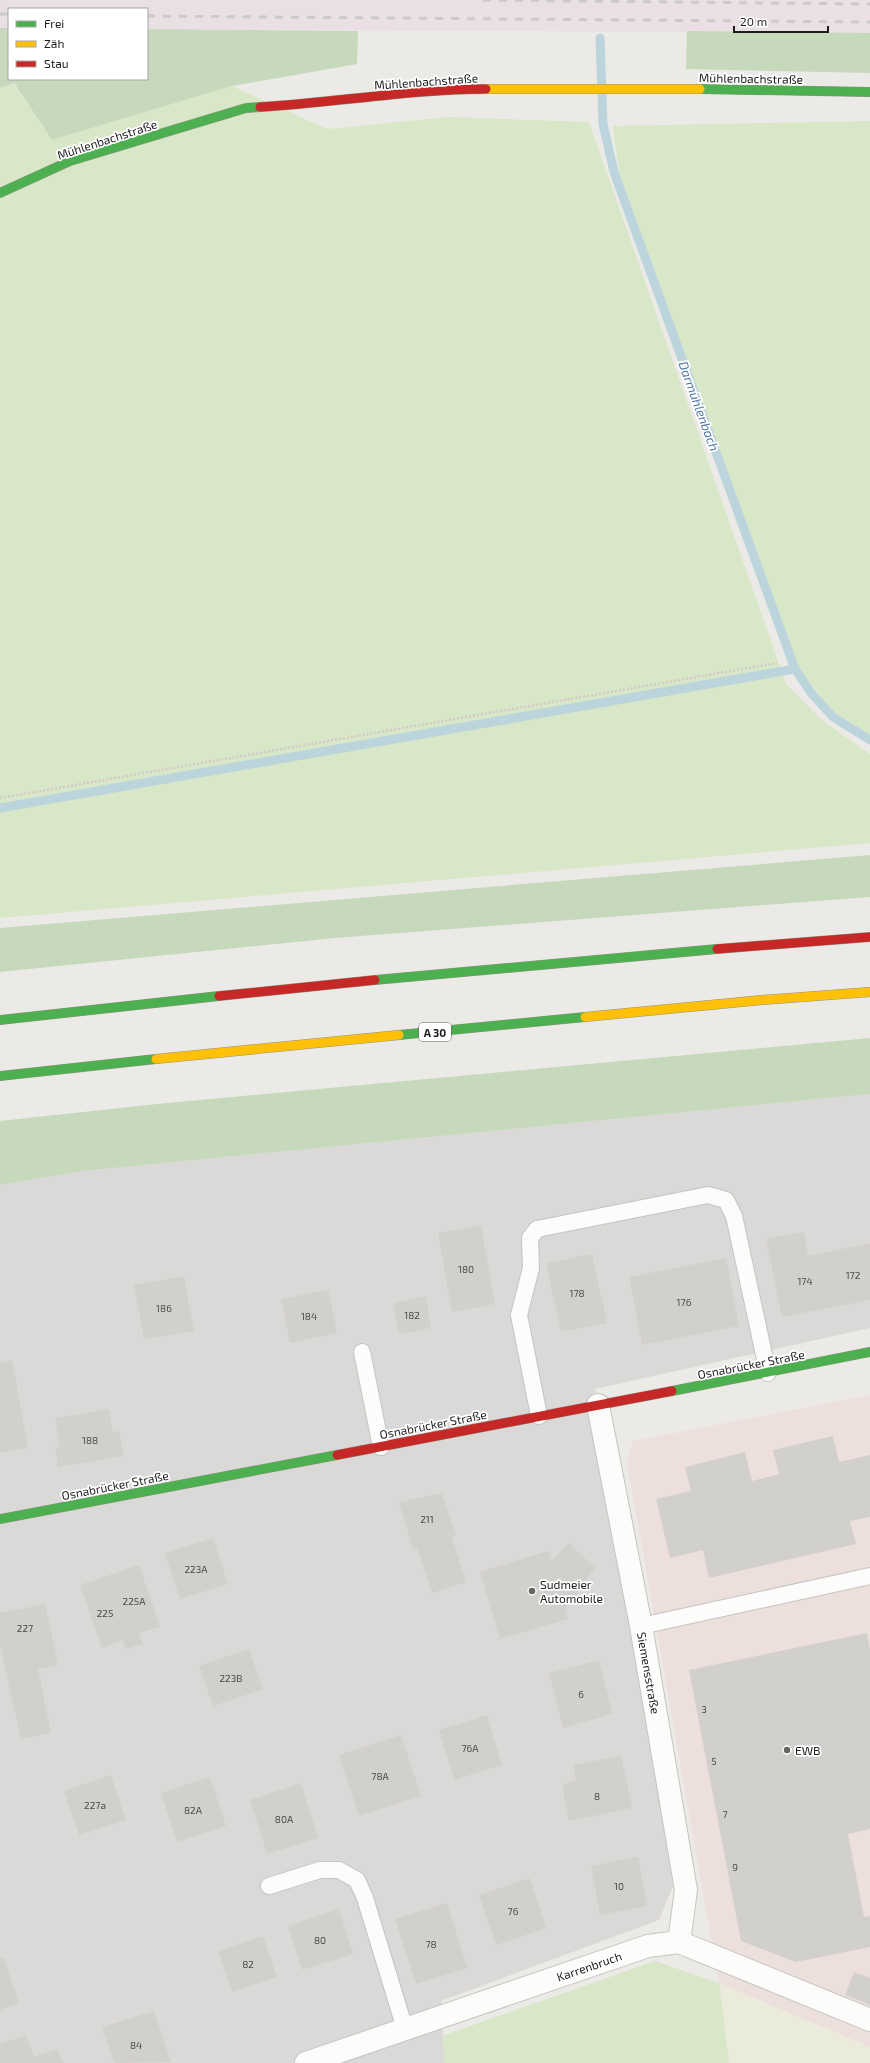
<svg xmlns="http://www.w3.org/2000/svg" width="870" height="2063" font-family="'Exo 2',sans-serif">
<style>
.residential{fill:#dbd9d7}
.commercial{fill:#eddfdc}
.industrial{fill:#e9dfe4}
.farmland{fill:#eaebda}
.grass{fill:#d8e7c7}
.forest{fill:#c7d9bd}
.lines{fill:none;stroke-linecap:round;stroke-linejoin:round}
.stream{stroke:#bcd5dd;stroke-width:9}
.building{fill:#d2d0cd}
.lane-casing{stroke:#c4c4c2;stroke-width:18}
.street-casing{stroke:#c4c4c2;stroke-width:24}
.fast-casing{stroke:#929480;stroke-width:10}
.slow-casing{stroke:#929480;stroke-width:10}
.jam-casing{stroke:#929480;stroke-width:10}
.path{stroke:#d5c9c6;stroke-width:2.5;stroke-dasharray:2 2;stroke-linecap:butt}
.lane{stroke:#fcfcfb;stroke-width:16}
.street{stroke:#fcfcfb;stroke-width:22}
.fast{stroke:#4caf50;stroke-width:9}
.slow{stroke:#ffc107;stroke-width:9}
.jam{stroke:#c62828;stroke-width:9}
.rail{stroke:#cacac9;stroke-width:3;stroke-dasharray:8 8;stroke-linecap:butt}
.poi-dot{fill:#656563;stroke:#fff;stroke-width:1.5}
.labels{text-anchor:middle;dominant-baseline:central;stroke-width:3.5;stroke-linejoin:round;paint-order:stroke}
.number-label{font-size:10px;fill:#4a4a49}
.shield{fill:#fff;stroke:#616161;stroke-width:1}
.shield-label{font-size:11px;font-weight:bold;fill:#1d1d1d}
.street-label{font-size:12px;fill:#1d1d1d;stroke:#fff}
.poi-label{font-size:12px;fill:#1d1d1d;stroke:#fff;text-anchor:start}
.water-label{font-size:13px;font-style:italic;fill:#5079a7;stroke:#fff}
</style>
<rect width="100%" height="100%" fill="#eceae6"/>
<path class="residential" d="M870 1094V1328L595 1389 673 1886 659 1920 441 2001 445 2063H0V1185L83 1171Z"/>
<path class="commercial" d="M870 1395V2047L719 1983 627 1462 633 1441Z"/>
<path class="industrial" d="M0 0H870V33L147 29V9H9V28H0Z"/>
<path class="farmland" d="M719 1983 870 2047V2063H729Z"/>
<g class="grass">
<path d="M13 83 52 140 232 86 327 129 448 117 589 122 786 684 823 721 870 754V843L0 918V88Z"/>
<path d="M870 121V735L834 714 799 668 619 172 613 126Z"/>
<path d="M655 1961 719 1983 729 2063H445L442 2036Z"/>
</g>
<g class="forest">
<path d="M0 28H9V79H147V29L358 31 357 64 232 86 52 140 14 83 0 88Z"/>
<path d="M687 31 870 33V73L686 69Z"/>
<path d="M870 855V897L335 938 0 972V928Z"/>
<path d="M870 1038V1094L83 1171 0 1185V1121L157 1104Z"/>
</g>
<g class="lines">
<g class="stream">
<path d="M600 38 603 124 614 172 795 669 812 694 833 717 870 740"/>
<path d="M0 808 795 669"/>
</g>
</g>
<g class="building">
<path d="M481 1225 495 1304 452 1312 438 1233Z"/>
<path d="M804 1232 808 1256 870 1243V1300L782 1317 766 1239Z"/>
<path d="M592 1254 607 1323 561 1332 546 1263Z"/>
<path d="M726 1258 739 1326 642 1345 629 1277Z"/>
<path d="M184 1276 194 1331 144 1339 134 1285Z"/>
<path d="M328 1290 337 1333 290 1343 281 1299Z"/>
<path d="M426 1296 431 1328 399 1334 393 1303Z"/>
<path d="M12 1360 28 1448 0 1453V1363Z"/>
<path d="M109 1409 113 1432 119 1431 124 1456 58 1467 55 1447H60L55 1418Z"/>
<path d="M833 1436 839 1462 870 1455V1517L850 1521 856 1544 709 1578 703 1550 670 1558 656 1499 691 1491 685 1467 745 1452 752 1481 779 1474 773 1450Z"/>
<path d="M442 1493 456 1535 452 1537 466 1582 432 1593 417 1548 413 1549 399 1502Z"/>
<path d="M213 1538 228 1584 180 1599 165 1553Z"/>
<path d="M569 1543 595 1568 565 1609 568 1619 500 1639 480 1572 548 1551 551 1562Z"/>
<path d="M139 1565 160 1627 139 1633 143 1644 126 1649 123 1640 102 1648 80 1585Z"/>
<path d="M45 1604 58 1665 38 1669 51 1733 21 1739 0 1644V1613Z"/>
<path d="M867 1633 870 1649V1829L848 1834 864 1917 870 1916V1947L796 1962 741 1941 689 1670Z"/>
<path d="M249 1649 263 1689 213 1706 199 1666Z"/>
<path d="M599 1660 613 1714 563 1728 549 1673Z"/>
<path d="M487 1715 502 1765 454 1780 439 1730Z"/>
<path d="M401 1735 421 1796 359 1816 339 1755Z"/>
<path d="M621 1756 632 1808 569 1821 562 1784 576 1781 573 1765Z"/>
<path d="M111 1775 126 1820 79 1835 64 1791Z"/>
<path d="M210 1777 226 1826 177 1842 161 1793Z"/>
<path d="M301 1783 318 1838 267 1854 250 1800Z"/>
<path d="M638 1857 647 1906 600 1915 591 1866Z"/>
<path d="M530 1878 546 1928 496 1945 479 1895Z"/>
<path d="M447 1903 467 1968 416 1984 395 1919Z"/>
<path d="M339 1909 353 1954 302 1970 288 1926Z"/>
<path d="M263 1936 277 1977 232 1992 218 1951Z"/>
<path d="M3 1957 19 2003 0 2010V1958Z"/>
<path d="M854 1972 870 1978V2005L845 1995Z"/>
<path d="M154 2011 171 2062 114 2063 102 2027Z"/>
<path d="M26 2035 34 2057 58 2049 63 2063H0V2044Z"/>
</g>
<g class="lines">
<g class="lane-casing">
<g id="lane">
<path d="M362 1352 381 1447"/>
<path d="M539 1416 519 1315 531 1268 530 1238 537 1229 708 1195 726 1200 734 1216 768 1373"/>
<path d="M641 1626 870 1576"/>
<path d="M269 1886 320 1870H339L357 1880 365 1898 405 2029"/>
</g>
</g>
<g class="street-casing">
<g id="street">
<path d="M598 1405 641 1626 686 1890 679 1942"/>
<path d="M306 2063 648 1946 679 1942 870 2020"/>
</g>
</g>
<g class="fast-casing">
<g id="fast">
<path d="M700 89 870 92"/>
<path d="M0 193 70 161 246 108 260 107"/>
<path d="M375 980 717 949"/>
<path d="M0 1020 219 996"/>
<path d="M399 1035 585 1017"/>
<path d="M0 1076 156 1059"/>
<path d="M672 1391 870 1352"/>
<path d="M0 1519 337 1455"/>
</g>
</g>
<g class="slow-casing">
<g id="slow">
<path d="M486 89H700"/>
<path d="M585 1017 762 1000 870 992"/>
<path d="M156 1059 399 1035"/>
</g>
</g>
<g class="jam-casing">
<g id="jam">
<path d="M260 107C335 103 410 89 486 89"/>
<path d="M717 949 870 937"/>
<path d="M219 996 375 980"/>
<path d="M337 1455 672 1391"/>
</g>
</g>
<path class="path" d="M0 798 777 663"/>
<use href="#lane" class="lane"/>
<use href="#street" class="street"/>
<use href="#fast" class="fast"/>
<use href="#slow" class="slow"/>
<use href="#jam" class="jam"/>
<g class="rail">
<path d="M483 0 870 4"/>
<path d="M0 14H9"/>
<path d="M147 16 870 22"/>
</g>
</g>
<g class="poi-dot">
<circle cx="532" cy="1591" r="4"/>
<circle cx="787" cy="1750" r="4"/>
</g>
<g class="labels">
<g class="number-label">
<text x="466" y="1269">180</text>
<text x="853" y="1275">172</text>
<text x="805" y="1281">174</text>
<text x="577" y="1293">178</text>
<text x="684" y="1302">176</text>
<text x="164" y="1308">186</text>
<text x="412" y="1315">182</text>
<text x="309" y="1316">184</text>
<text x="90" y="1440">188</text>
<text x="427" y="1519">211</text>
<text x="196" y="1569">223A</text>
<text x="134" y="1601">225A</text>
<text x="105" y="1613">225</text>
<text x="25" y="1628">227</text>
<text x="231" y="1678">223B</text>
<text x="581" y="1694">6</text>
<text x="704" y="1709">3</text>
<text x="470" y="1748">76A</text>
<text x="714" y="1761">5</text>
<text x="380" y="1776">78A</text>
<text x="597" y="1796">8</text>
<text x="95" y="1805">227a</text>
<text x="193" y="1810">82A</text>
<text x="725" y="1814">7</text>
<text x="284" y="1819">80A</text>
<text x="735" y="1867">9</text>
<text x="619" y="1886">10</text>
<text x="513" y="1911">76</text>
<text x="320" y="1940">80</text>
<text x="431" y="1944">78</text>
<text x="248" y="1964">82</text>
<text x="136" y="2045">84</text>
</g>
<rect class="shield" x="419" y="1023" width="32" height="18" rx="3"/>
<g class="shield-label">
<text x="435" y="1032">A 30</text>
</g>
<g class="street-label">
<text transform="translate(751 78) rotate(1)">Mühlenbachstraße</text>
<text transform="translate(426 81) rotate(-4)">Mühlenbachstraße</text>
<text transform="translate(107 139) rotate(-18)">Mühlenbachstraße</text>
<text transform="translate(751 1364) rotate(-11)">Osnabrücker Straße</text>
<text transform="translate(433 1424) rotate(-11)">Osnabrücker Straße</text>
<text transform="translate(115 1485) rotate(-11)">Osnabrücker Straße</text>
<text transform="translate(649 1673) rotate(80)">Siemensstraße</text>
<text transform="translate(589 1966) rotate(-19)">Karrenbruch</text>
</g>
<g class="poi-label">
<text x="540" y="1584">Sudmeier<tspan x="540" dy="14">Automobile</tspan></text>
<text x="795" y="1750">EWB</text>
</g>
<g class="water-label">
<text transform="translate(699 406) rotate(70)">Darmühlenbach</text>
</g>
</g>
<rect x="8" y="8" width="140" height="72" fill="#ffffff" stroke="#a5a5a5"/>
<rect x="16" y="21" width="20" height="6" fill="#4caf50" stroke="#a5a5a5"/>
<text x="44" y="28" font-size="12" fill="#1d1d1d">Frei</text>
<rect x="16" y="41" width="20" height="6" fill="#ffc107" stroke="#a5a5a5"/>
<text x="44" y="48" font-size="12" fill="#1d1d1d">Zäh</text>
<rect x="16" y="61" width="20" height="6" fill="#c62828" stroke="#a5a5a5"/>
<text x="44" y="68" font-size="12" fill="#1d1d1d">Stau</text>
<path d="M734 26v6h94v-6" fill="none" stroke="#1d1d1d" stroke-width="2"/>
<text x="740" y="26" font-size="12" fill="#1d1d1d" stroke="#ffffff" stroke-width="3" paint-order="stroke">20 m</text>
</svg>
